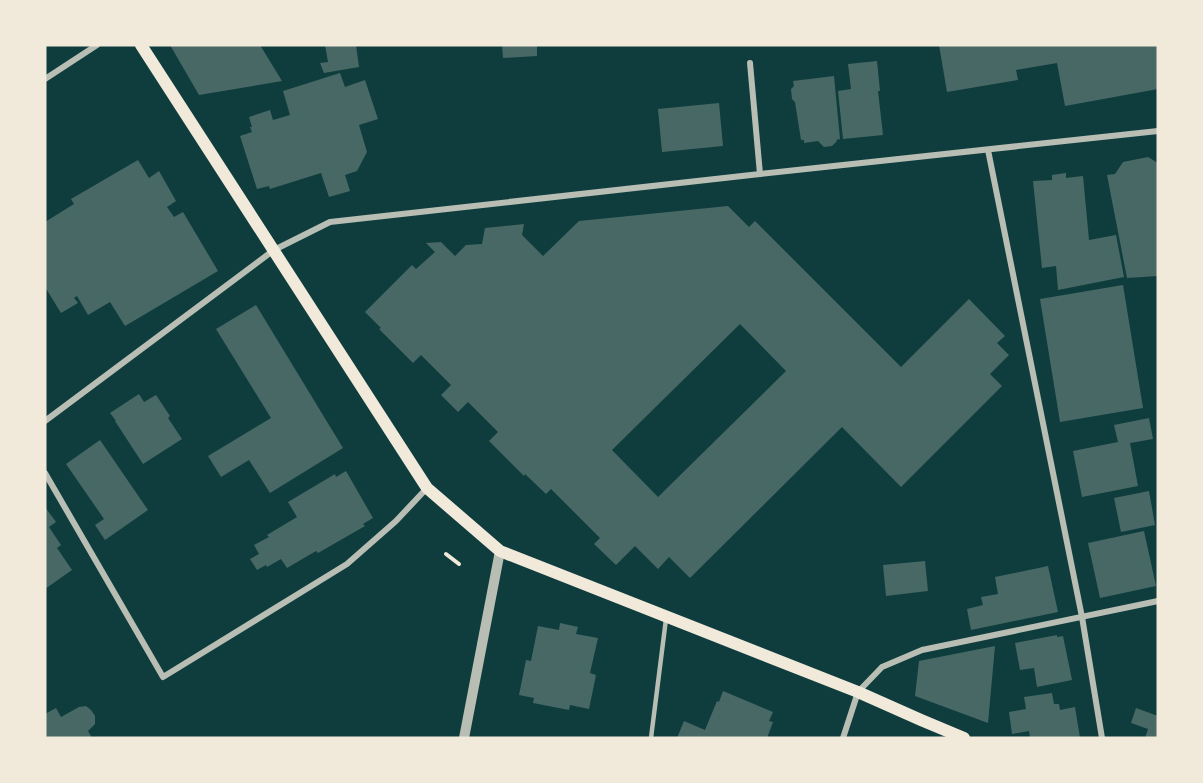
<svg xmlns="http://www.w3.org/2000/svg" width="1203" height="783" font-family="'PT Sans Narrow',sans-serif">
<style>
.building{fill:#486865;fill-rule:evenodd}
.lines{fill:none;stroke-linecap:round;stroke-linejoin:round}
.path{stroke:#f1e9da;stroke-width:4}
.service{stroke:#b8beb3;stroke-width:4.5}
.minor{stroke:#b8beb3;stroke-width:6}
.tertiary{stroke:#b8beb3;stroke-width:10}
.secondary{stroke:#f1e9da;stroke-width:12}
</style>
<rect width="100%" height="100%" fill="#0f3d3e"/>
<g class="building">
<path d="M170 45H260L282 81 199 95Z"/>
<path d="M325 45H356L359 67 324 73 320 63 328 62Z"/>
<path d="M502 45H537V56L503 58Z"/>
<path d="M939 45H1158V89L1065 106 1057 63 1016 70 1018 80 947 92Z"/>
<path d="M877 61 880 91H878L883 135 843 139 838 91 851 89 848 64Z"/>
<path d="M340 73 345 87 365 80 378 119 359 125 367 152 357 171 345 175 350 191 329 197 321 173 270 189 269 186 257 189 240 136 252 132 250 127H252L249 117 270 110 273 120 290 115 283 91Z"/>
<path d="M834 76 840 139 836 140 837 141 832 146 824 147 818 141 804 143V140H801L795 102 792 99 791 89 794 86 793 81Z"/>
<path d="M719 103 723 146 662 152 658 109Z"/>
<path d="M1148 157 1158 163V276L1127 278 1107 175 1115 174 1123 162Z"/>
<path d="M138 160 149 178 159 171 176 201 167 207 174 217 183 212 218 271 125 326 110 302 88 315 77 296 74 298 78 303 61 313 45 287V222L74 204 71 199Z"/>
<path d="M1066 173V178L1083 176 1089 240 1116 235 1124 277 1058 290 1056 266 1042 268 1033 181 1052 180V175Z"/>
<path d="M728 206 749 227 755 221 901 367 969 299 1005 336 997 343 1009 355 990 374 1002 386 901 487 842 427 690 578 669 557 658 569 635 546 616 565 594 544 600 538 551 489 546 494 525 474 524 476 489 441 498 432 468 402 458 412 441 395 451 385 421 355 413 363 379 329 381 328 365 312 412 265 416 269 435 252 426 243 441 242 455 256 466 245 482 244 485 228 524 224 522 235 543 256 579 221ZM740 324 786 371 658 497 612 450Z"/>
<path d="M1123 285 1143 408 1060 422 1040 299Z"/>
<path d="M256 305 343 448 270 493 249 460 221 477 208 456 271 418 216 329Z"/>
<path d="M139 394 144 402 156 395 170 416 168 418 182 439 143 464 115 421H116L110 413Z"/>
<path d="M1149 418 1153 439 1130 443 1138 486 1082 497 1073 451 1118 442 1114 425Z"/>
<path d="M100 440 148 510 105 540 95 525 104 519 66 464Z"/>
<path d="M346 471 373 518 363 524 365 526 318 553 316 551 287 568 281 559 267 567 266 565 257 570 250 559 259 554 254 545 269 537 267 535 297 517 288 502 335 474 336 477Z"/>
<path d="M1149 491 1155 525 1121 532 1114 498Z"/>
<path d="M45 507 56 522 49 527 61 545 57 548 72 570 45 589Z"/>
<path d="M1144 531 1156 586 1100 598 1088 543Z"/>
<path d="M925 561 928 591 886 596 883 565Z"/>
<path d="M1048 566 1058 612 971 630 967 609 983 605 981 597 998 594 995 577Z"/>
<path d="M560 623 578 627 576 634 598 638 590 673 596 675 589 709 570 705 569 710 533 703 534 698 519 695 526 660 531 661 538 626 559 630Z"/>
<path d="M1057 635V637L1063 636 1072 680 1037 687 1034 668 1020 670 1015 643Z"/>
<path d="M995 646 988 723 915 696 919 661Z"/>
<path d="M723 691 773 712 769 721 773 722 767 738H677L684 721 705 730 717 701 719 702Z"/>
<path d="M1052 693 1054 704H1059L1060 710 1075 707 1080 738H1030L1029 731 1012 734 1009 712 1026 709 1024 697Z"/>
<path d="M86 706 91 710 95 716V724L88 731 92 738H45V714L56 708 61 717 79 707Z"/>
<path d="M1136 708 1158 716V738H1145L1148 729 1131 723Z"/>
</g>
<g class="lines">
<path class="path" d="M446 554 459 564"/>
<path class="service" d="M651 738 666 619"/>
<g class="minor">
<path d="M750 63 760 174"/>
<path d="M45 79 97 45"/>
<path d="M988 150 1082 617 1102 738"/>
<path d="M45 421 274 250 330 222 760 174 1158 131"/>
<path d="M45 473 163 677 347 564 396 521 427 488"/>
<path d="M843 738 858 692 882 667 922 650 1158 601"/>
</g>
<path class="tertiary" d="M464 738 500 551"/>
<path class="secondary" d="M141 45 427 488 500 551 858 692 921 720 964 738"/>
</g>
<rect width="1203" height="783" fill="none" stroke="#f1e9da" stroke-width="93"/>
</svg>
